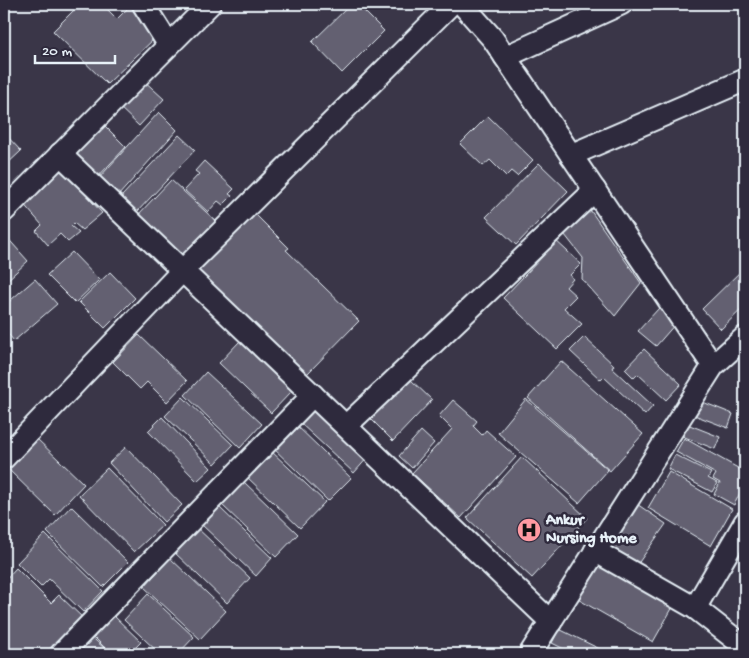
<svg xmlns="http://www.w3.org/2000/svg" width="749" height="658" font-family="'Gochi Hand',sans-serif">
<style>
.building{fill:#636171;stroke:#e8f1f8}
.lines{fill:none;stroke-linecap:round;stroke-linejoin:round}
.minor-casing{stroke:#e8f1f8;stroke-width:25}
.minor{stroke:#2f2a3d;stroke-width:21}
.labels{text-anchor:middle;dominant-baseline:central;stroke-width:5;stroke-linejoin:round;paint-order:stroke}
.poi-label{font-size:16px;font-weight:bold;fill:#e8f1f8;stroke:#2f2a3d;text-anchor:start}
</style>
<rect width="100%" height="100%" fill="#3a3648"/>
<filter id="ink" filterUnits="userSpaceOnUse"><feTurbulence type="fractalNoise" baseFrequency=".02" numOctaves="2"/><feDisplacementMap in="SourceGraphic" scale="10" xChannelSelector="R" yChannelSelector="G"/><feConvolveMatrix kernelMatrix="1 2 1 2 8 2 1 2 1" color-interpolation-filters="sRGB"/></filter>
<g filter="url(#ink)">
<g class="building">
<path d="M80 4H102L117 19 132 4H134L156 37 107 84 53 31Z"/>
<path d="M351 4H357L384 31 342 73 312 42Z"/>
<path d="M141 78 164 99 139 126 116 104Z"/>
<path d="M159 112 177 130 118 196 98 179Z"/>
<path d="M488 116 533 160 517 176 511 171 506 176 490 160 483 166 460 144Z"/>
<path d="M102 123 126 147 94 181 70 157Z"/>
<path d="M4 133 21 151 4 167Z"/>
<path d="M179 135 195 150 137 212 121 197Z"/>
<path d="M204 161 234 189 229 194 232 196 223 205 218 201 208 212 184 190 199 174 195 171Z"/>
<path d="M539 163 568 191 516 245 486 217Z"/>
<path d="M59 165 102 213 82 230 74 223 71 226 79 233 68 242 60 234 48 245 36 231 42 225 20 200Z"/>
<path d="M171 180 217 222 182 259 137 216Z"/>
<path d="M586 204 641 283 615 316 582 279 583 258 561 230Z"/>
<path d="M255 214 289 248 286 250 359 321 306 375 199 271Z"/>
<path d="M4 234 28 261 4 283Z"/>
<path d="M553 238 581 264 570 275 573 279 566 287 576 296 564 308 582 324 557 349 503 298 544 255 541 251Z"/>
<path d="M72 252 99 280 75 303 47 275Z"/>
<path d="M745 267V306L721 329 702 309Z"/>
<path d="M110 272 135 298 105 328 79 302Z"/>
<path d="M35 279 57 304 14 341 4 329V306Z"/>
<path d="M659 308 676 323 656 346 638 331Z"/>
<path d="M139 335 187 381 167 402 147 382 140 389 113 362Z"/>
<path d="M584 337 614 365 612 368 653 406 645 415 604 377 601 380 570 351Z"/>
<path d="M240 341 292 391 271 413 219 363Z"/>
<path d="M644 349 681 384 666 400 638 374 634 378 625 369Z"/>
<path d="M561 361 643 434 610 471 528 398Z"/>
<path d="M206 372 262 424 240 448 185 395Z"/>
<path d="M410 379 432 400 393 441 371 419Z"/>
<path d="M183 397 233 445 215 464 165 416Z"/>
<path d="M526 399 608 470 579 503 498 433Z"/>
<path d="M695 399 733 414 728 428 689 413Z"/>
<path d="M453 400 477 421 473 426 482 435 486 430 516 457 461 518 412 473 452 429 439 416Z"/>
<path d="M315 407 369 456 354 473 300 423Z"/>
<path d="M162 417 211 468 197 481 148 431Z"/>
<path d="M293 422 351 478 328 501 270 445Z"/>
<path d="M682 422 720 437 715 449 677 434Z"/>
<path d="M421 431 434 443 412 468 399 456Z"/>
<path d="M36 438 84 484 55 515 7 468Z"/>
<path d="M684 438 745 472V483L734 505 714 494 720 483 713 479 716 474 676 452Z"/>
<path d="M126 447 182 505 164 522 109 463Z"/>
<path d="M270 450 325 502 300 528 246 476Z"/>
<path d="M675 455 711 473 708 478 717 483 712 492 668 469Z"/>
<path d="M522 457 587 518 532 578 467 518Z"/>
<path d="M107 468 163 525 134 552 79 495Z"/>
<path d="M669 472 732 509 711 546 648 508Z"/>
<path d="M243 481 298 534 276 557 221 504Z"/>
<path d="M634 502 666 524 637 565 605 543Z"/>
<path d="M71 506 128 562 103 587 47 532Z"/>
<path d="M219 507 272 558 256 576 202 525Z"/>
<path d="M195 526 250 578 227 603 172 550Z"/>
<path d="M45 534 103 591 83 612 49 579 41 587 17 563Z"/>
<path d="M170 558 226 611 200 639 144 587Z"/>
<path d="M596 560 674 605 653 642 574 597Z"/>
<path d="M16 568 51 603 59 595 86 621 54 654H4V581Z"/>
<path d="M148 594 194 637 178 654H160L124 620Z"/>
<path d="M113 615 141 642 131 652 128 650 124 654H117L111 649 109 652 93 636Z"/>
<path d="M559 629 610 654H574L552 643Z"/>
<path d="M87 633 104 648 98 654H68Z"/>
</g>
<g class="lines">
<g class="minor-casing">
<g id="minor">
<path d="M143 4 169 45"/>
<path d="M462 4 493 39 713 366"/>
<path d="M505 57 621 4"/>
<path d="M60 154 551 622"/>
<path d="M571 155 745 80"/>
<path d="M4 211 210 4"/>
<path d="M346 426 595 190"/>
<path d="M4 458 183 270 451 4"/>
<path d="M595 551 695 608 745 647"/>
<path d="M695 608 745 522"/>
<path d="M61 654 313 395"/>
<path d="M530 654 713 366 745 337"/>
</g>
</g>
<use href="#minor" class="minor"/>
</g>
</g>
<defs>
<g id="hospital-disc" transform="scale(1.25)"><circle r="9.5" fill="#ff9aa2" stroke="#2f2a3d"/><path d="M-5-5h3v3.5h4V-5h3V5h-3V1.5h-4V5h-3Z" fill="#111"/></g>
</defs>
<g fill-rule="evenodd">
<use href="#hospital-disc" x="529" y="530"/>
</g>
<g class="labels">
<g class="poi-label">
<text x="546" y="521">Ankur<tspan x="546" dy="18">Nursing Home</tspan></text>
</g>
</g>
<rect width="749" height="658" fill="none" stroke="#2f2a3d" stroke-width="20"/>
<rect x="10" y="10" width="729" height="638" fill="none" stroke="#e8f1f8" stroke-width="2" filter="url(#ink)"/>
<path d="M35 55v8h80v-8" fill="none" stroke="#e8f1f8" stroke-width="2.5"/>
<text x="42" y="55" font-size="15" fill="#e8f1f8" stroke="#2f2a3d" stroke-width="4" paint-order="stroke">20 m</text>
</svg>
